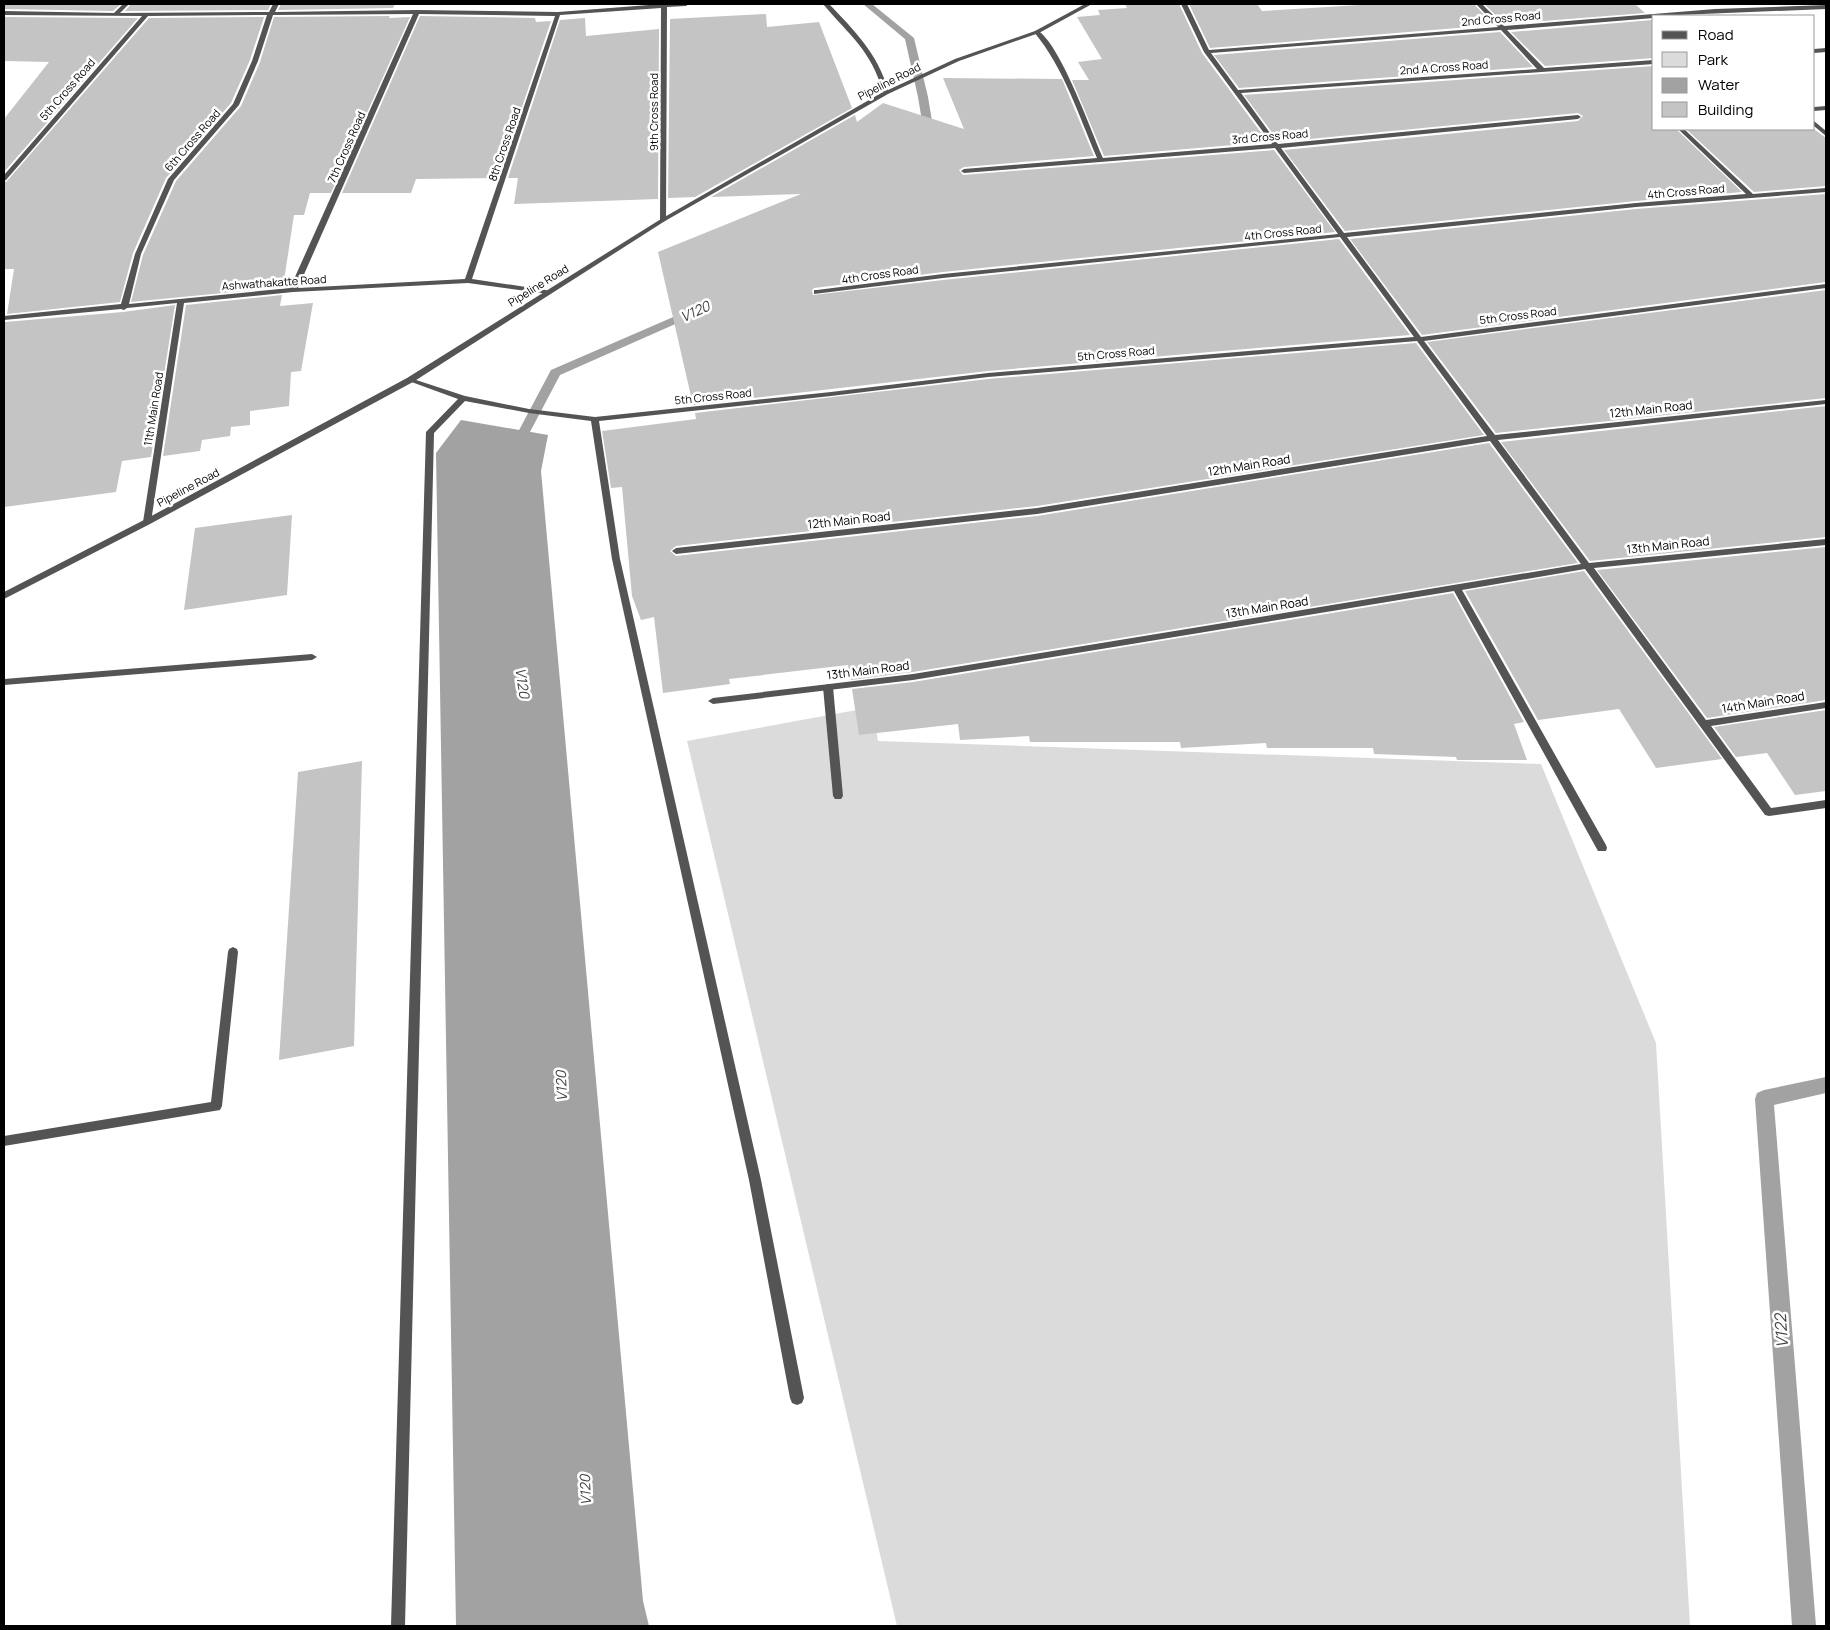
<svg xmlns="http://www.w3.org/2000/svg" width="1830" height="1630" font-family="Manrope,sans-serif">
<style>
.green{fill:#dbdbdb}
.water{fill:#a2a2a2}
.lines{fill:none;stroke-linecap:round;stroke-linejoin:round}
.stream{fill:#a2a2a2;fill-rule:evenodd}
.building{fill:#c4c4c4}
.service{fill:#545454;fill-rule:evenodd}
.minor{fill:#545454;fill-rule:evenodd}
.tertiary{fill:#545454;fill-rule:evenodd}
.labels{text-anchor:middle;dominant-baseline:central;stroke-width:5;stroke-linejoin:round;paint-order:stroke}
.far-street-label{font-size:11px;fill:#000;stroke:#fff}
.street-label{font-size:12px;fill:#000;stroke:#fff}
.water-label{font-size:14px;font-style:italic;fill:#434343;stroke:#fff}
.near-water-label{font-size:16px;font-style:italic;fill:#434343;stroke:#fff}
</style>
<rect width="100%" height="100%" fill="#fff"/>
<path class="green" d="M873 707 878 741 1541 764 1656 1043 1690 1626H897L687 741Z"/>
<path class="water" d="M461 420 548 435 541 471 643 1601 649 1626H456L436 453Z"/>
<g class="lines">
<g class="stream">
<path d="M863 4H872L914 38 928 97 935 139 934 141H926L925 139 918 97 905 39Z"/>
<path d="M694 308 700 312 698 314 560 375 521 449 515 453 510 452 509 449 551 370Z"/>
<path d="M1826 1077V1093L1774 1105 1816 1626H1792L1755 1099 1757 1093 1764 1090Z"/>
</g>
</g>
<g class="building">
<path d="M4 4H121L113 11 4 9Z"/>
<path d="M131 4H271L268 10 125 11Z"/>
<path d="M281 4H395L393 8 278 10Z"/>
<path d="M1125 4H1179L1202 53 1268 142 1104 156 1072 80H1089L1078 62 1102 59 1077 17 1100 15 1098 10 1127 8Z"/>
<path d="M1189 4H1257L1262 11 1376 4H1474L1494 25 1210 48Z"/>
<path d="M1484 4H1635L1645 13 1505 24Z"/>
<path d="M766 14 767 27 819 22 852 108 695 197 668 198 670 19Z"/>
<path d="M390 16 389 18 410 17 331 193H310L304 215H294L283 287 131 302 143 255 176 181 241 106 260 62 274 17Z"/>
<path d="M420 16 535 18 536 22 551 21 498 178 416 179 411 193H342Z"/>
<path d="M4 17 138 18 4 172V119L49 62 4 61Z"/>
<path d="M264 17 250 60 231 103 166 178 133 253 120 302 7 314 14 269H4V183L7 181 149 18Z"/>
<path d="M585 18 586 36 659 29 658 199 514 204 518 178H508L560 20Z"/>
<path d="M1652 20 1654 58 1545 66 1511 32Z"/>
<path d="M1500 32 1533 67 1239 88 1214 55Z"/>
<path d="M1654 66V129H1676L1742 192 1636 201 1345 231 1284 150 1578 121 1583 116 1578 113 1279 142 1244 95Z"/>
<path d="M943 78 1062 79 1094 156 964 167 959 170 963 175 1274 150 1335 232 943 272 814 288 812 290 813 295 943 280 1339 239 1410 335 988 371 693 405 658 252 801 194 711 197 855 115 857 122 883 103 964 129Z"/>
<path d="M1686 129H1814L1826 138V186L1754 192Z"/>
<path d="M1826 194V282L1422 335 1350 239 1636 209Z"/>
<path d="M1826 290V398L1496 433 1427 342Z"/>
<path d="M282 295 280 306 313 303 301 371 291 372 289 406 250 411V425L231 427 230 436 202 440 200 451 163 456 186 305Z"/>
<path d="M175 305 151 457 122 461 116 492 4 507V333L5 322 123 312Z"/>
<path d="M1416 343 1484 435 1037 506 676 546 670 551 676 556 1037 516 1489 443 1578 563 913 672 851 680 848 665 729 679 730 684 663 693 654 617 641 620 632 596 622 487 611 488 602 431 696 419 695 413 988 379Z"/>
<path d="M1826 406V537L1590 561 1501 442Z"/>
<path d="M292 515 287 595 184 610 195 528Z"/>
<path d="M1826 547V700L1707 718 1597 570Z"/>
<path d="M1584 571 1722 759 1656 768 1619 709 1538 720 1465 591Z"/>
<path d="M1453 593 1524 722 1514 724 1527 760H1457L1456 757 1374 754 1373 748H1267L1266 743 1181 748 1180 742H1030L1029 736 960 740 958 724 859 735 852 689 913 682Z"/>
<path d="M1826 710V791L1795 795 1767 753 1736 757 1714 727Z"/>
<path d="M362 761 354 1046 279 1060 298 772Z"/>
</g>
<g class="lines">
<g class="service">
<path d="M312 654 317 657 312 660 4 685V679Z"/>
<path d="M828 684 833 687 843 796 841 799H835L833 796 823 687Z"/>
<path d="M233 947 237 949 238 952 222 1106 220 1110 4 1146V1136L211 1102 228 952 229 949Z"/>
</g>
<g class="minor">
<path d="M123 4H129L120 13 269 12 273 4H279L275 12 417 10 558 12 662 4H689L686 6 667 7 666 220 663 222 660 220 661 8 560 15 472 279 546 290 550 292 549 294 468 283 293 292 184 303 151 522 147 525 144 524 143 522 177 303 127 308 124 310 121 309 4 320V316L121 304 135 254 168 179 233 104 252 61 267 15 148 16 6 180 4 181V175L142 16 4 15V11L114 13ZM413 14 290 288 129 304 141 254 174 180 239 105 258 61 273 15ZM419 14 555 16 465 279 298 288Z"/>
<path d="M1181 4H1187L1209 50 1498 27 1476 4H1482L1504 26 1715 9 1826 5V9L1654 16V18L1507 30 1544 68 1654 60V64L1241 93 1278 144 1578 115 1581 117 1578 119 1281 148 1344 233 1636 203 1746 194 1678 129H1684L1753 194 1826 188V192L1636 207 1347 237 1421 337 1826 284V288L1424 341 1495 435 1826 400V404L1498 440 1589 563 1826 539V545L1594 568 1706 720 1826 702V708L1711 726 1771 808 1826 800V808L1769 816 1765 815 1585 569 1462 590 1606 845 1607 848 1606 851H1598L1454 591 913 680 713 704 708 701 713 698 913 674 1581 564 1490 441 1037 514 676 554 672 551 676 548 1037 508 1487 436 1417 341 988 377 831 396 599 421 620 559 761 1180 804 1398 802 1403 797 1405 792 1403 790 1398 749 1180 612 559 591 421 529 413 465 401 434 433 405 1626H391L426 432 458 399 406 380 410 378 465 396 529 409 595 417 831 392 988 373 1414 337 1340 237 943 278 814 294V290H817L943 274 1338 234 1275 148 964 173 961 171 964 169 1097 158C1079 116 1064 68 1034 32L1037 30C1060 43 1091 131 1103 158L1272 144 1204 52ZM1501 30 1537 69 1238 90 1211 53Z"/>
<path d="M1826 48V52L1814 53V49Z"/>
<path d="M1826 106V110L1814 111V107Z"/>
<path d="M1814 121 1826 131V136L1814 126Z"/>
</g>
<path class="tertiary" d="M823 4H829C854 30 878 54 888 90L955 59 1035 31 1085 4H1092L1039 33 959 61 888 94 665 221 413 382 150 524 4 599V592L144 520 407 378 661 219 883 92C871 50 850 36 823 4Z"/>
</g>
<g class="labels">
<g class="far-street-label">
<text transform="translate(1501 18) rotate(-5)">2nd Cross Road</text>
<text transform="translate(1444 67) rotate(-4)">2nd A Cross Road</text>
<text transform="translate(889 81) rotate(-27)">Pipeline Road</text>
<text transform="translate(67 89) rotate(-49)">5th Cross Road</text>
<text transform="translate(653 112) rotate(-90)">9th Cross Road</text>
<text transform="translate(1270 136) rotate(-5)">3rd Cross Road</text>
<text transform="translate(192 140) rotate(-49)">6th Cross Road</text>
<text transform="translate(504 144) rotate(-71)">8th Cross Road</text>
<text transform="translate(346 147) rotate(-66)">7th Cross Road</text>
<text transform="translate(1686 191) rotate(-5)">4th Cross Road</text>
<text transform="translate(1283 232) rotate(-6)">4th Cross Road</text>
<text transform="translate(880 274) rotate(-8)">4th Cross Road</text>
<text transform="translate(274 282) rotate(-4)">Ashwathakatte Road</text>
<text transform="translate(538 285) rotate(-32)">Pipeline Road</text>
<text transform="translate(1518 315) rotate(-7)">5th Cross Road</text>
<text transform="translate(1116 353) rotate(-5)">5th Cross Road</text>
<text transform="translate(713 396) rotate(-6)">5th Cross Road</text>
<text transform="translate(153 409) rotate(-81)">11th Main Road</text>
<text transform="translate(188 487) rotate(-28)">Pipeline Road</text>
</g>
<g class="street-label">
<text transform="translate(1651 409) rotate(-6)">12th Main Road</text>
<text transform="translate(1249 465) rotate(-9)">12th Main Road</text>
<text transform="translate(849 520) rotate(-6)">12th Main Road</text>
<text transform="translate(1668 545) rotate(-6)">13th Main Road</text>
<text transform="translate(1267 607) rotate(-9)">13th Main Road</text>
<text transform="translate(868 670) rotate(-7)">13th Main Road</text>
<text transform="translate(1763 702) rotate(-9)">14th Main Road</text>
</g>
<g class="water-label">
<text transform="translate(695 311) rotate(-25)">V120</text>
<text transform="translate(523 683) rotate(81)">V120</text>
<text transform="translate(561 1086) rotate(-93)">V120</text>
<text transform="translate(585 1490) rotate(-93)">V120</text>
</g>
<g class="near-water-label">
<text transform="translate(1781 1331) rotate(-94)">V122</text>
</g>
</g>
<rect width="1830" height="1630" fill="none" stroke="#000000" stroke-width="10"/>
<rect x="1652" y="15" width="162" height="115" fill="#ffffff" stroke="#999999"/>
<rect x="1662" y="31" width="25" height="8" fill="#545454" stroke="#999999"/>
<text x="1698" y="40" font-size="15" fill="#000000">Road</text>
<rect x="1662" y="52" width="25" height="15" fill="#dbdbdb" stroke="#999999"/>
<text x="1698" y="65" font-size="15" fill="#000000">Park</text>
<rect x="1662" y="78" width="25" height="15" fill="#a2a2a2" stroke="#999999"/>
<text x="1698" y="90" font-size="15" fill="#000000">Water</text>
<rect x="1662" y="102" width="25" height="15" fill="#c4c4c4" stroke="#999999"/>
<text x="1698" y="115" font-size="15" fill="#000000">Building</text>
</svg>
